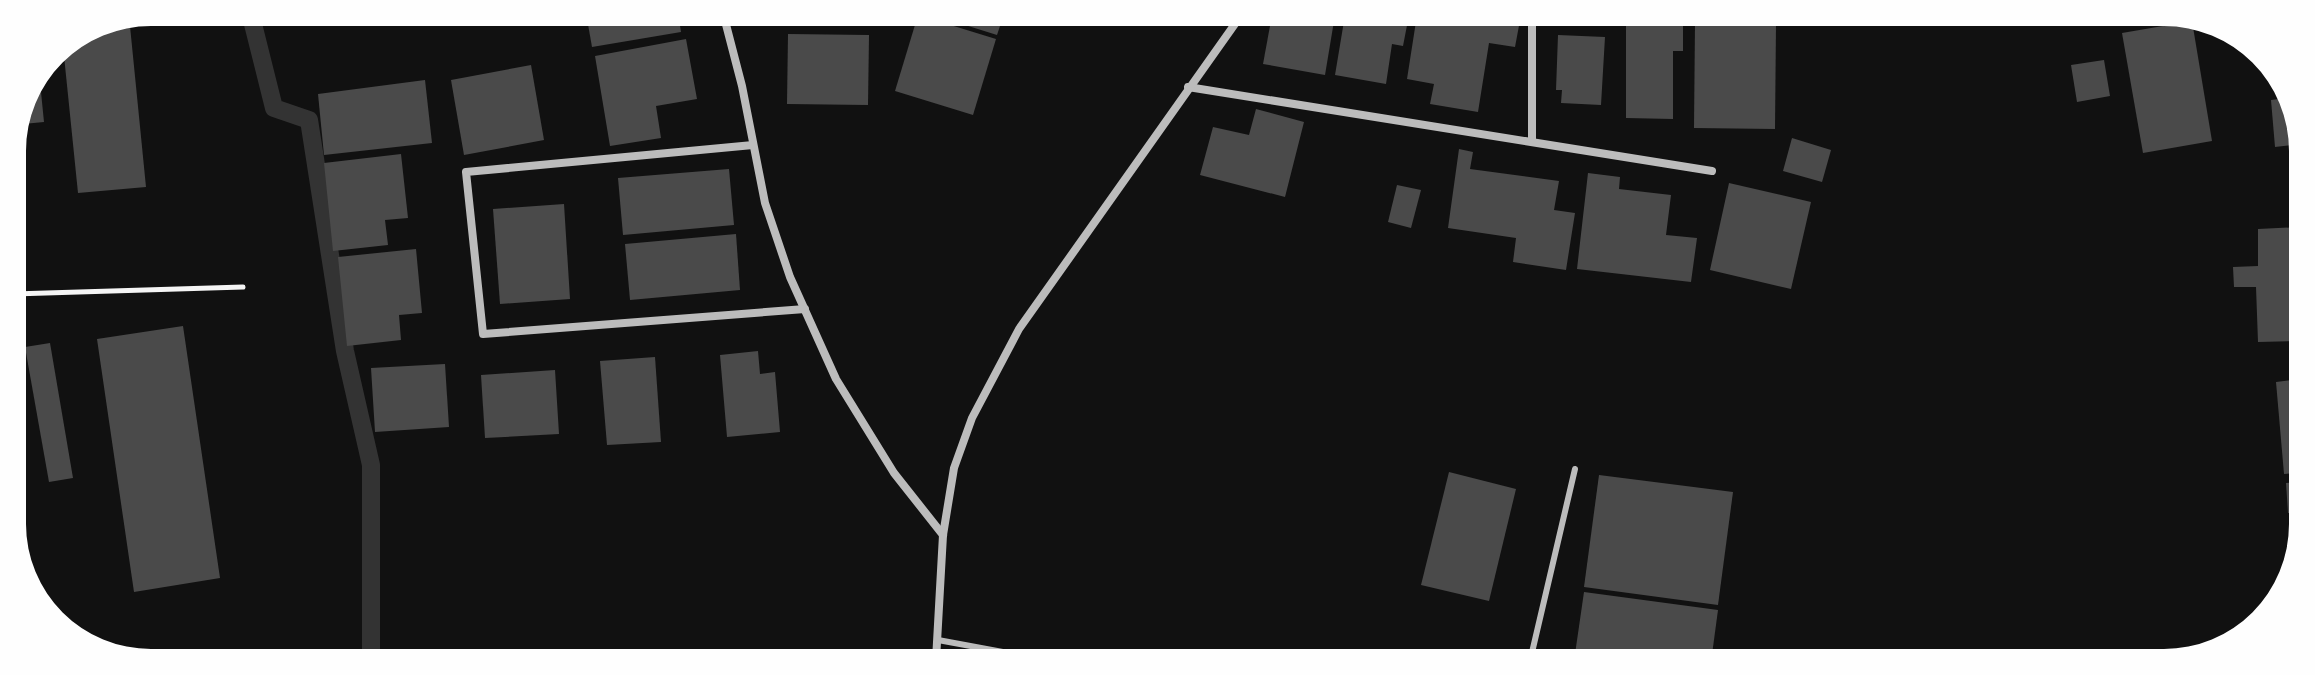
<svg xmlns="http://www.w3.org/2000/svg" width="2315" height="675" font-family="Jost,sans-serif">
<style>
.lines{fill:none;stroke-linecap:round;stroke-linejoin:round}
.stream{stroke:#333;stroke-width:18}
.building{fill:#4a4a4a}
.path{stroke:#f5f5f5;stroke-width:5}
.service{stroke:#bcbcbc;stroke-width:6}
.minor{stroke:#bcbcbc;stroke-width:8}
</style>
<rect width="100%" height="100%" fill="#111"/>
<g class="lines">
<path class="stream" d="M250 12 274 108 309 120 345 351 371 465V659"/>
</g>
<g class="building">
<path d="M586 13H678L681 32 592 47Z"/>
<path d="M930 14H1004L997 35Z"/>
<path d="M918 15 996 39 973 115 895 91Z"/>
<path d="M1272 15H1335L1325 75 1263 64Z"/>
<path d="M1345 15H1409L1403 46 1392 44 1386 84 1335 75Z"/>
<path d="M1417 15H1521L1515 47 1489 43 1478 112 1430 104 1434 84 1407 79Z"/>
<path d="M129 16 146 187 78 193 63 46 98 22Z"/>
<path d="M2192 21 2212 141 2143 153 2122 33Z"/>
<path d="M1695 22 1776 23 1775 129 1694 128Z"/>
<path d="M1626 24 1683 25V51H1673V119L1626 118Z"/>
<path d="M788 34 869 35 868 105 787 104Z"/>
<path d="M1558 35 1605 37 1601 105 1561 103 1562 90H1556Z"/>
<path d="M686 39 697 99 656 106 661 138 610 146 595 56Z"/>
<path d="M2104 60 2110 96 2077 102 2071 65Z"/>
<path d="M531 65 544 140 464 155 451 80Z"/>
<path d="M425 80 432 143 324 155 318 94Z"/>
<path d="M40 82 44 122 23 124V119Z"/>
<path d="M2287 98 2300 124V144L2275 147 2271 100Z"/>
<path d="M1256 109 1304 122 1285 197 1200 175 1213 127 1249 135Z"/>
<path d="M1792 138 1831 150 1822 182 1783 171Z"/>
<path d="M1459 149 1473 152 1470 169 1559 181 1554 210 1575 213 1566 270 1513 262 1516 238 1448 228Z"/>
<path d="M401 154 408 218 385 220 388 245 333 251 324 163Z"/>
<path d="M729 169 734 225 623 235 618 178Z"/>
<path d="M1588 173 1620 177 1619 189 1671 195 1666 235 1697 238 1691 282 1577 269Z"/>
<path d="M1729 183 1811 202 1791 289 1710 270Z"/>
<path d="M1397 185 1421 190 1411 228 1388 222Z"/>
<path d="M564 204 570 299 500 304 493 209Z"/>
<path d="M2300 227 2299 341 2258 342 2256 287H2234L2233 267 2258 266V229Z"/>
<path d="M736 234 740 290 630 300 625 244Z"/>
<path d="M416 249 422 313 399 315 401 340 347 346 338 257Z"/>
<path d="M183 326 220 578 134 592 97 339Z"/>
<path d="M50 343 73 478 49 482 25 347Z"/>
<path d="M758 351 760 374 775 372 780 432 727 437 720 355Z"/>
<path d="M655 357 661 442 607 445 600 361Z"/>
<path d="M445 364 449 427 375 432 371 368Z"/>
<path d="M555 370 559 434 485 438 481 375Z"/>
<path d="M2299 379V473L2284 474 2276 382Z"/>
<path d="M1449 472 1516 489 1489 601 1421 585Z"/>
<path d="M1599 475 1733 492 1718 605 1584 587Z"/>
<path d="M2299 482V513H2288L2286 483Z"/>
<path d="M1584 592 1718 610 1711 662 1574 661Z"/>
</g>
<g class="lines">
<path class="path" d="M13 294 243 287"/>
<g class="service">
<path d="M15 533 21 563"/>
<path d="M938 640 1046 660"/>
<path d="M1530 661 1575 469"/>
</g>
<g class="minor">
<path d="M723 13 742 86 765 203 790 277 836 379 894 473 943 535"/>
<path d="M1532 15V141"/>
<path d="M1188 87 1712 171"/>
<path d="M753 145 466 172 483 334 805 309"/>
<path d="M936 660 943 535 954 468 972 418 1019 329 1242 14"/>
</g>
</g>
<path d="M0 0H2315V675H0ZM151 26H2164A125 125 0 0 1 2289 151V524A125 125 0 0 1 2164 649H151A125 125 0 0 1 26 524V151A125 125 0 0 1 151 26Z" fill="#fefefe" fill-rule="evenodd"/>
</svg>
